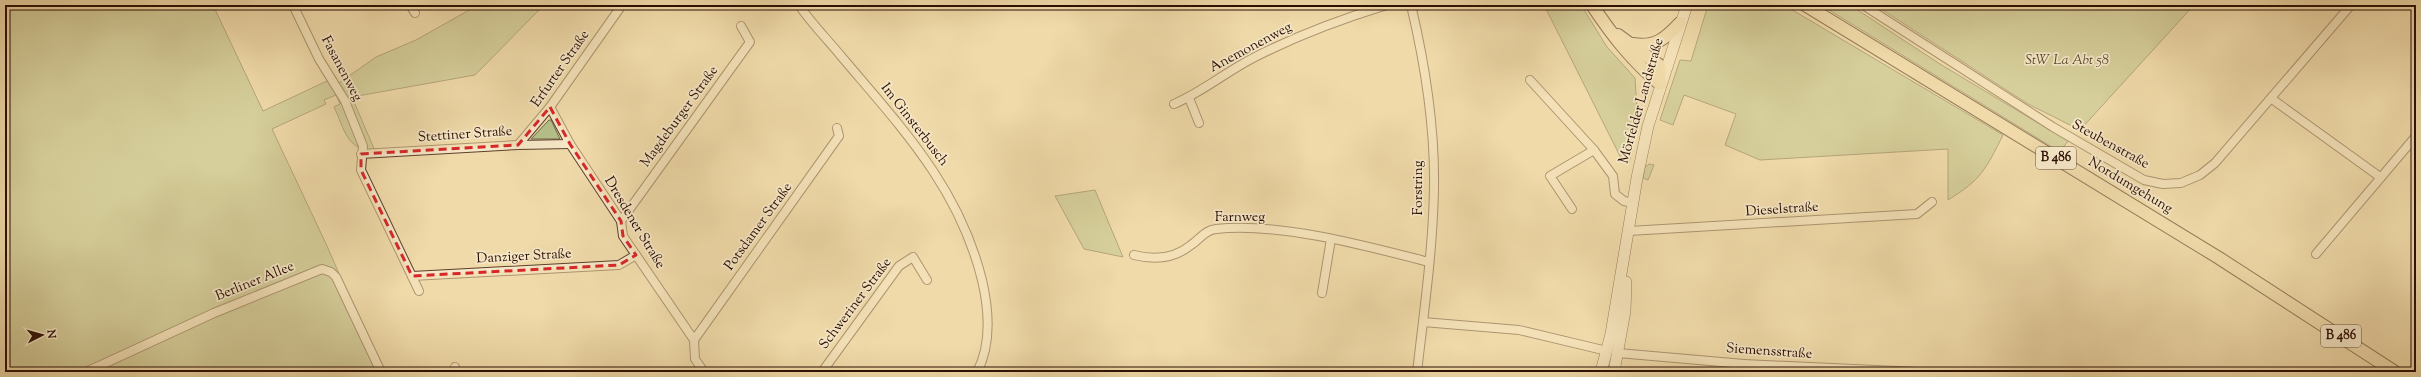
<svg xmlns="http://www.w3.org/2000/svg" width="2421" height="377" font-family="'Sorts Mill Goudy',serif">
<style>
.green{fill:#b6c08b;stroke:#706646}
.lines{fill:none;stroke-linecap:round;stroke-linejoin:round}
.street-casing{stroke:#5c402c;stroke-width:10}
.secondary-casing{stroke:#2b0d02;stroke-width:12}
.primary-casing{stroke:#2b0d02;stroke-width:14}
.street{stroke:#f5e7c7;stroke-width:8}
.secondary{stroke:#f5e7c7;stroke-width:11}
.primary{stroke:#f0daa9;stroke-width:12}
.marked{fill:none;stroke:#d62828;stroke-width:3;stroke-dasharray:8 5;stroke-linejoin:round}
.labels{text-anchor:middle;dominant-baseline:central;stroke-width:3.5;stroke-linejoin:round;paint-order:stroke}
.shield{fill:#f5e7c7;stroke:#684e3d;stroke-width:1}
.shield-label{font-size:13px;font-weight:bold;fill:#2b0d02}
.street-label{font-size:14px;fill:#2b0d02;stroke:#f5e7c7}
.park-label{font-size:14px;font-style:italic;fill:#5c4c32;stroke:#f5e7c7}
</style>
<rect width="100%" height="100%" fill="#f0daa9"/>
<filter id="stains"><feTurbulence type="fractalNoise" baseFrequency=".005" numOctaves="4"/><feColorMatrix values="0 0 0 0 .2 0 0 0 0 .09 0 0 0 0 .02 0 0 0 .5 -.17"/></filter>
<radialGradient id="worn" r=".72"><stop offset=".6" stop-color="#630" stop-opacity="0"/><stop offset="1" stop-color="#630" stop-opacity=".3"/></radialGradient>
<g class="green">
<path d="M5 5H213L263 111 327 81 333 74 339 83 376 57 416 40 478 5H544L475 75 352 97 375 151C346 150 345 130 334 107L340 104 336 95 324 100 326 104 272 129 327 246 382 372H5Z"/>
<path d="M1544 5H1581L1607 47 1635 78 1638 124 1629 163 1622 160Z"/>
<path d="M1708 5H1784L2003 135C1986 169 1981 180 1948 200V149L1760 160 1725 145 1736 114 1684 95 1673 125 1660 120 1680 60 1691 61Z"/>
<path d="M1821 5H1850L1940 64 2068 141 2060 152Z"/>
<path d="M1875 5H2194L2080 130 2028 104Z"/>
<path d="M549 120H551L560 139H531Z"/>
<path d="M1649 164 1654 165 1648 180 1643 178 1645 167Z"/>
<path d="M1095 190 1123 257 1084 249 1055 196Z"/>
</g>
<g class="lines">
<g class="street-casing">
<g id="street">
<path d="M293 5 319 59 345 101 363 146 361 170 419 291"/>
<path d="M410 5 415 13"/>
<path d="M799 5C811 23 827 39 841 56 901 127 959 187 982 280 989 310 992 344 977 372"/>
<path d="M1411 5C1425 64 1435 127 1434 188 1433 249 1424 311 1417 372"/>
<path d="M1863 5 2053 127 2144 180 2163 184 2181 183 2200 175 2215 163 2351 5"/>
<path d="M1530 80 1594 150 1613 176 1615 194 1624 201 1633 203"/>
<path d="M1189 98 1199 123"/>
<path d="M2272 99 2380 177"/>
<path d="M1174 104C1202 92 1226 72 1253 58 1296 36 1341 19 1387 5"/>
<path d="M550 107 570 144 621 221 623 236 694 340 695 359 704 372"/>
<path d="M518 145 550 107 622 5"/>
<path d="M361 154 518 145 570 144"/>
<path d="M1572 209 1550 176 1594 150"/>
<path d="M621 221 750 42 741 26"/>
<path d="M1629 231 1917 214 1932 202"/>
<path d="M2316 254 2416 136"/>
<path d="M1134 255C1154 260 1174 259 1191 245 1200 239 1205 230 1216 229 1279 222 1367 246 1429 262"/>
<path d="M412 276 619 265 636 255"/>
<path d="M1322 293 1331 239"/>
<path d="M1423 322 1519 330 1607 351"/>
<path d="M694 340 839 136 837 128"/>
<path d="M1618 353 1744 364 1918 372"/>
<path d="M455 367 457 372"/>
<path d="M86 372 214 313 322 269 331 272 336 277 381 372"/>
<path d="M822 372 899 266 913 257 927 280"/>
<path d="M1353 372H1391"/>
<path d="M1743 372 1744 364"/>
</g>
</g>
<g class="secondary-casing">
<g id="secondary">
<path d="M1601 372 1611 334 1637 178 1648 126 1687 5"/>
<path d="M1614 372 1625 311 1626 282"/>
</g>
</g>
<g class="primary-casing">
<g id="primary">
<path d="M1592 5C1612 35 1632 61 1660 84"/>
<path d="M1805 5 2219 258 2395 372"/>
<path d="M1618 35 1659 65 1660 84"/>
<path d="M1633 44C1655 48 1666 38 1680 23"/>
</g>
</g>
<use href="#street" class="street"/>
<use href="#secondary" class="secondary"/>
<use href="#primary" class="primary"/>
</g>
<path d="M0 0H2421V377H0ZM550 107 570 144 621 221 623 236 636 255 619 265 412 276 361 170V154L518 145Z" fill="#f0daa9" fill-opacity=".55" fill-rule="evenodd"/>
<path class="marked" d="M550 107 570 144 621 221 623 236 636 255 619 265 412 276 361 170V154L518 145Z"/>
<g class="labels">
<g class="shield">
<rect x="2036" y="147" width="40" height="22" rx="3"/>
<rect x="2321" y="325" width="40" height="22" rx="3"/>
</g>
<g class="shield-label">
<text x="2056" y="158">B 486</text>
<text x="2341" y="336">B 486</text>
</g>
<g class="street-label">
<text transform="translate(1251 48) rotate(-28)">Anemonenweg</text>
<text transform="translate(341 69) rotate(62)">Fasanenweg</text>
<text transform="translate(561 69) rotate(-55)">Erfurter Straße</text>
<text transform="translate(1642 101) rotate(-74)">Mörfelder Landstraße</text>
<text transform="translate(680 117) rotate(-54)">Magdeburger Straße</text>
<text transform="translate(914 125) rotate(52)">Im Ginsterbusch</text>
<text transform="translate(465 135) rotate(-4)">Stettiner Straße</text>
<text transform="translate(2110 145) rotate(29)">Steubenstraße</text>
<text transform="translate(2130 186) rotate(31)">Nordumgehung</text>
<text transform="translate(1419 188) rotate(-90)">Forstring</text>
<text transform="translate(1782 210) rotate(-4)">Dieselstraße</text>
<text x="1240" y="218">Farnweg</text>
<text transform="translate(634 223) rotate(59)">Dresdener Straße</text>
<text transform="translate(759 227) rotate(-54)">Potsdamer Straße</text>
<text transform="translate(524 257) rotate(-3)">Danziger Straße</text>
<text transform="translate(255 282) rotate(-22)">Berliner Allee</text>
<text transform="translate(856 304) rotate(-53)">Schweriner Straße</text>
<text transform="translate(1769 352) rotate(4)">Siemensstraße</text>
</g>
<g class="park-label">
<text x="2067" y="61">StW La Abt 58</text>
</g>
</g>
<rect width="2421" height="377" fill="none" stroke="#f0daa9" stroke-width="20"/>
<rect x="6" y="6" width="2409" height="365" fill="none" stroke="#2b0d02" stroke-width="2"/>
<rect x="10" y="10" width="2401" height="357" fill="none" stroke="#2b0d02"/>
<g transform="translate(42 335) rotate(84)" stroke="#f5e7c7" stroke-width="3" paint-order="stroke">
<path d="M0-3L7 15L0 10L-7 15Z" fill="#2b0d02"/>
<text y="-6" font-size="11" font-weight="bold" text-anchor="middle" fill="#2b0d02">N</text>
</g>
<rect width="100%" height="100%" filter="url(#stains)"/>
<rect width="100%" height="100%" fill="url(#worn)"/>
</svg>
